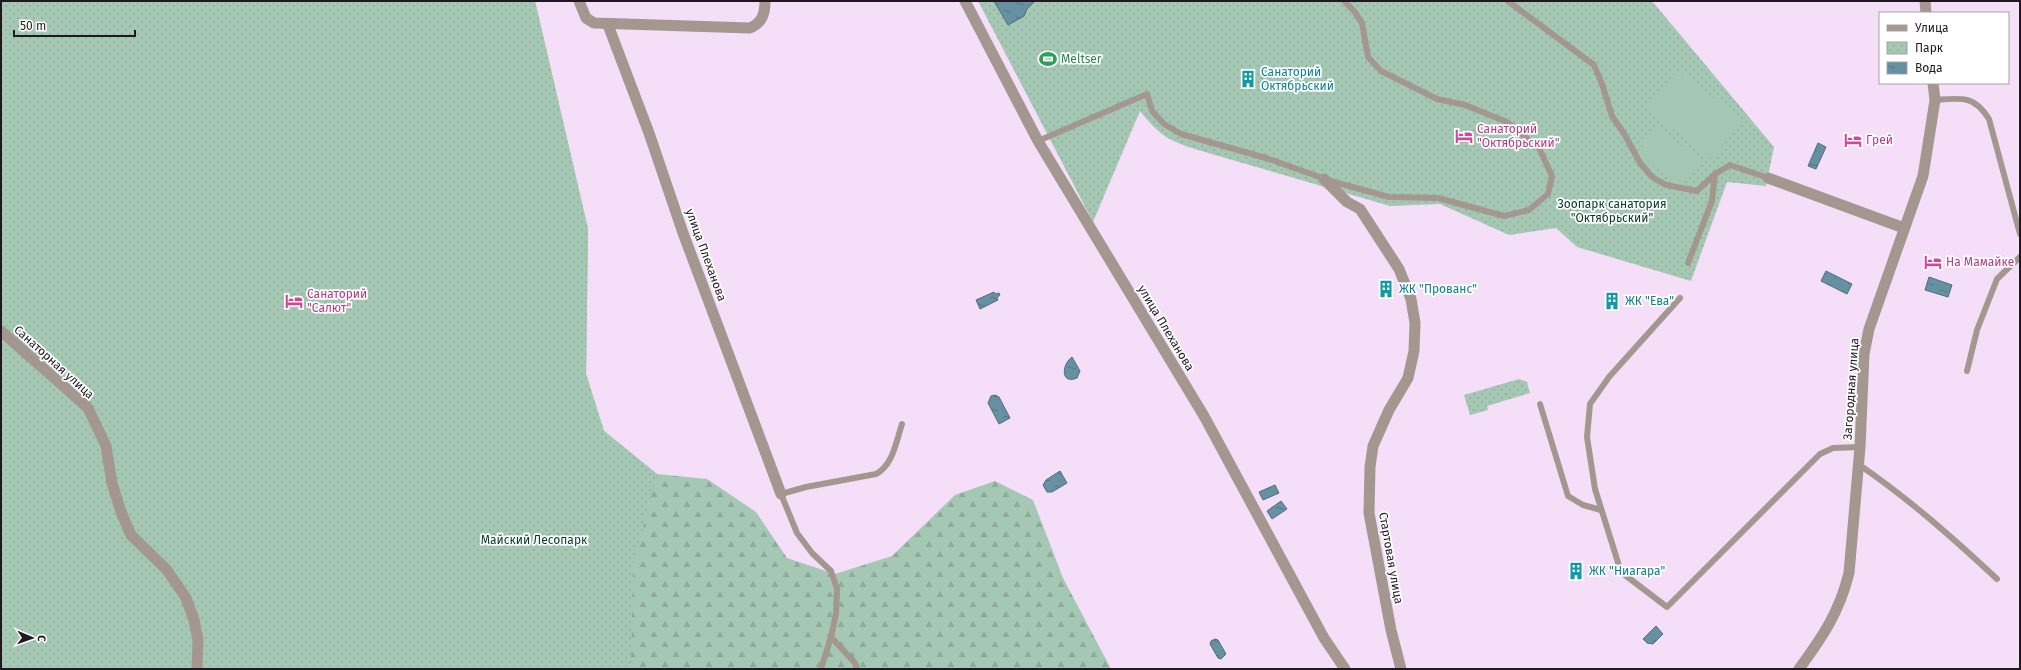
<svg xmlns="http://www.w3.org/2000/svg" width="2021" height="670" font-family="'Fira Sans',sans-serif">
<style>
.forest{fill:url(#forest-firs)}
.park{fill:url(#park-dots)}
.garden{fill:#a5c8b4}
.water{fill:url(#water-ripples);stroke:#516d7b}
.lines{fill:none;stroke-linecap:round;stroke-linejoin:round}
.service{stroke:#a49790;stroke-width:6}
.minor{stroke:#a49790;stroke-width:11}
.tertiary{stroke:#a49790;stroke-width:11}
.labels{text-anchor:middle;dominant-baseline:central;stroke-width:3.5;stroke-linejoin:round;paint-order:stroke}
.leisure-label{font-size:12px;fill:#27864d;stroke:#fff;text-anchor:start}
.culture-label{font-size:12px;fill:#0d838f;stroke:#fff;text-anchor:start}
.hotel-label{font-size:12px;fill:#b23c85;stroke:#fff;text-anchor:start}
.park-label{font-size:12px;fill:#073c26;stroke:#fff}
.street-label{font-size:12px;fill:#1f1821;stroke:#fff}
</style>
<defs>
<pattern id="forest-firs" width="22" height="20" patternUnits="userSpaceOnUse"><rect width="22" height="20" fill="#a5c8b4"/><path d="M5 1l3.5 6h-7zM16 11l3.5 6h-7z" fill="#8eab9a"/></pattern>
<pattern id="park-dots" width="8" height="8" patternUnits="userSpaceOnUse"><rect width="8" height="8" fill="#a5c8b4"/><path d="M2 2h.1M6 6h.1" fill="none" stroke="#8eab9a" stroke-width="1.8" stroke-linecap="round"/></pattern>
<pattern id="water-ripples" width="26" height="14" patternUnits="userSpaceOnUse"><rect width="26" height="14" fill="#6691a2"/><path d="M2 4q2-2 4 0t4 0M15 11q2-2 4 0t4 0" fill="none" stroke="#537584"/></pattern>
</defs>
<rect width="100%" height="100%" fill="#f4def8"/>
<path class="forest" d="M1 1H535L588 229 586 374 604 431 657 474 707 479 756 512 787 558 835 574 892 556 955 495 995 481 1033 500 1063 578 1111 669H356Z"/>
<g class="park">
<path d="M1 1H535L588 229 586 374 604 431 657 474 633 566 631 669H1Z"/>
<path d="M978 1H1652L1774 147 1766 186 1727 182 1691 281 1577 247 1556 228 1509 235 1440 204 1390 206 1198 150C1169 141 1159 135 1140 111L1093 222Z"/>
<path d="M1519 379 1527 382 1530 393 1487 406 1488 410 1470 415 1464 395Z"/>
</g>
<g class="garden">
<path d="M1677 70 1742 120 1712 159 1647 109Z"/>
<path d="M1656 127 1700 160 1681 186 1637 153Z"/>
</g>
<g class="water">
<path d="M994 1H1035L1027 9 1024 16 1008 25Z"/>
<path d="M1818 143 1826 147 1816 169 1808 166Z"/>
<path d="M1826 271 1852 284 1847 294 1821 281Z"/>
<path d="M1929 277 1952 285 1948 297 1925 290Z"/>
<path d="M994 292 995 294 999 293 1000 295 997 298 998 300 980 309 976 300Z"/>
<path d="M1072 357 1080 371 1077 378C1061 385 1061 365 1072 357Z"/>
<path d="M995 395 999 397 1010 418 999 424 988 403 991 396Z"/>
<path d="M1060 471 1067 483 1052 492H1047L1043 485 1046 480Z"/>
<path d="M1275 485 1279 493 1263 500 1259 492Z"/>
<path d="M1281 501 1287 509 1272 519 1267 511Z"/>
<path d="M1656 626 1663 634 1653 644 1647 643 1643 639Z"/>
<path d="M1215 639 1218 640 1226 654 1221 659 1218 658 1210 644 1211 641Z"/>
</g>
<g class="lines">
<g class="service">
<path d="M1508 1 1594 65 1602 84 1612 116 1625 135 1640 163 1652 177 1666 185 1697 191 1715 174 1730 165 1768 178"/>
<path d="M1935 100C1961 98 1974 95 1989 119L2020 234"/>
<path d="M1038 141 1147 94 1152 111 1164 124 1181 134 1266 158 1334 182 1389 197 1438 198 1504 216 1529 210 1548 194 1552 176 1539 148 1507 122 1465 105 1437 99 1381 71 1368 57 1362 23 1354 11 1344 1"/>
<path d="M1688 263 1712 201 1715 174"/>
<path d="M1680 298 1609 377 1590 404 1587 437 1595 489 1621 572 1667 607 1820 454 1833 448 1860 447"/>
<path d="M1967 371 1977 330 1997 279 2020 257"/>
<path d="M1540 404 1568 496 1583 505 1601 510"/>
<path d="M1858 464C1908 498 1953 538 1997 579"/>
<path d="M821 669 831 637"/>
<path d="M857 669 855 663 831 637 836 614 837 589 831 571 812 553 797 533 781 494 806 487 876 474C893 465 896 442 902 424"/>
</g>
<g class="minor">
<path d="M579 1 586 18 594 23 750 28C762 23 765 14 765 1"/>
<path d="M1925 1 1926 13"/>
<path d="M608 25 649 133 683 233 781 494"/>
<path d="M1768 178 1904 228"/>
<path d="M1324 179 1347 202 1360 209 1399 269 1411 299 1415 323 1414 351 1408 378 1389 410 1373 446 1370 467 1369 513 1391 630 1401 669"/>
<path d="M1 331 88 408 106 446 112 483 121 512 131 535 167 570 186 598 194 620 198 640 197 669"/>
<path d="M1799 669C1823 636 1839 613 1849 573L1860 447 1864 354 1869 329 1923 176 1935 100 1933 83"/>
</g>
<path class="tertiary" d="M965 1 1038 141 1204 416 1324 638 1345 669"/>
</g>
<defs>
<g id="stadium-bare" transform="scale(1.38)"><path d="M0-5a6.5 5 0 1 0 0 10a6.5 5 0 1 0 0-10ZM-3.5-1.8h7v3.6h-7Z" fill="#2e9e5b" stroke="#fff" stroke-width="2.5" paint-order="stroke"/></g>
<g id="building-bare" transform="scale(1.38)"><path d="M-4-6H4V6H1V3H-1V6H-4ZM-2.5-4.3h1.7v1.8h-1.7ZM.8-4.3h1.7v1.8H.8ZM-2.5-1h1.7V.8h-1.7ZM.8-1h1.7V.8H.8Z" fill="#0f9aa8" stroke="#fff" stroke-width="2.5" paint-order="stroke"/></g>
<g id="hotel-bare" transform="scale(1.38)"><path d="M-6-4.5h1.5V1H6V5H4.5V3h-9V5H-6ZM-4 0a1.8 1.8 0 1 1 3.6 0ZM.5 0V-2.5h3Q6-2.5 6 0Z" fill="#d1479c" stroke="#fff" stroke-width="2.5" paint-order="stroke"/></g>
</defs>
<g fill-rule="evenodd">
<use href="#stadium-bare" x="1048" y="59"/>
<use href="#building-bare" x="1248" y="79"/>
<use href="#hotel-bare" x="1464" y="136"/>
<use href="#hotel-bare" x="1853" y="140"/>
<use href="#hotel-bare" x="1933" y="262"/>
<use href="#building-bare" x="1386" y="289"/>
<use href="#hotel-bare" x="294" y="301"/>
<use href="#building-bare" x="1612" y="301"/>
<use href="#building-bare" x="1576" y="571"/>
</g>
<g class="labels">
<g class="leisure-label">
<text x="1061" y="59">Meltser</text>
</g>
<g class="culture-label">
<text x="1261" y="72">Санаторий<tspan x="1261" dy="14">Октябрьский</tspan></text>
<text x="1399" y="289">ЖК "Прованс"</text>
<text x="1625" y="301">ЖК "Ева"</text>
<text x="1589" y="571">ЖК "Ниагара"</text>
</g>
<g class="hotel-label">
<text x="1477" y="129">Санаторий<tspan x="1477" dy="14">"Октябрьский"</tspan></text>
<text x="1866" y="140">Грей</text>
<text x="1946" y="262">На Мамайке</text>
<text x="307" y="294">Санаторий<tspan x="307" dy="14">"Салют"</tspan></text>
</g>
<g class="park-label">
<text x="1612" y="204">Зоопарк санатория<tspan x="1612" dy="14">"Октябрьский"</tspan></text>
<text x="534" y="540">Майский Лесопарк</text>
</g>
<g class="street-label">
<text transform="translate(706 255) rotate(70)">улица Плеханова</text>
<text transform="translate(1166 328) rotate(59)">улица Плеханова</text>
<text transform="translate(54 362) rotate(42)">Санаторная улица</text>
<text transform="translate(1851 389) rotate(-86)">Загородная улица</text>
<text transform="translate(1391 558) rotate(80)">Стартовая улица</text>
</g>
</g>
<rect width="2021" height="670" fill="none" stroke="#1f1821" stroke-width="4"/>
<rect x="1879" y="12" width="130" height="72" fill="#ffffff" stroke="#a5a3a6"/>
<rect x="1887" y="25" width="20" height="6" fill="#a49790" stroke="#a5a3a6"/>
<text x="1915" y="32" font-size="12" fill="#1f1821">Улица</text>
<rect x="1887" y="42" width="20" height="12" fill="url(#park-dots)" stroke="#a5a3a6"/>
<text x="1915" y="52" font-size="12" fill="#1f1821">Парк</text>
<rect x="1887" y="62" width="20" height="12" fill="url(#water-ripples)" stroke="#a5a3a6"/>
<text x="1915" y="72" font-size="12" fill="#1f1821">Вода</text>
<g transform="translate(32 638) rotate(92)" stroke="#ffffff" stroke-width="3" paint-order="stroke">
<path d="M0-3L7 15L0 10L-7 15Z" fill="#1f1821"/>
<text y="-6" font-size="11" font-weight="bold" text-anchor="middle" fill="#1f1821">С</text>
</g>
<path d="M14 30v6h121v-6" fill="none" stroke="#1f1821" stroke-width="2"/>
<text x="20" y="30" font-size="12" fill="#1f1821" stroke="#ffffff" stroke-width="3" paint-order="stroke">50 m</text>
</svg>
